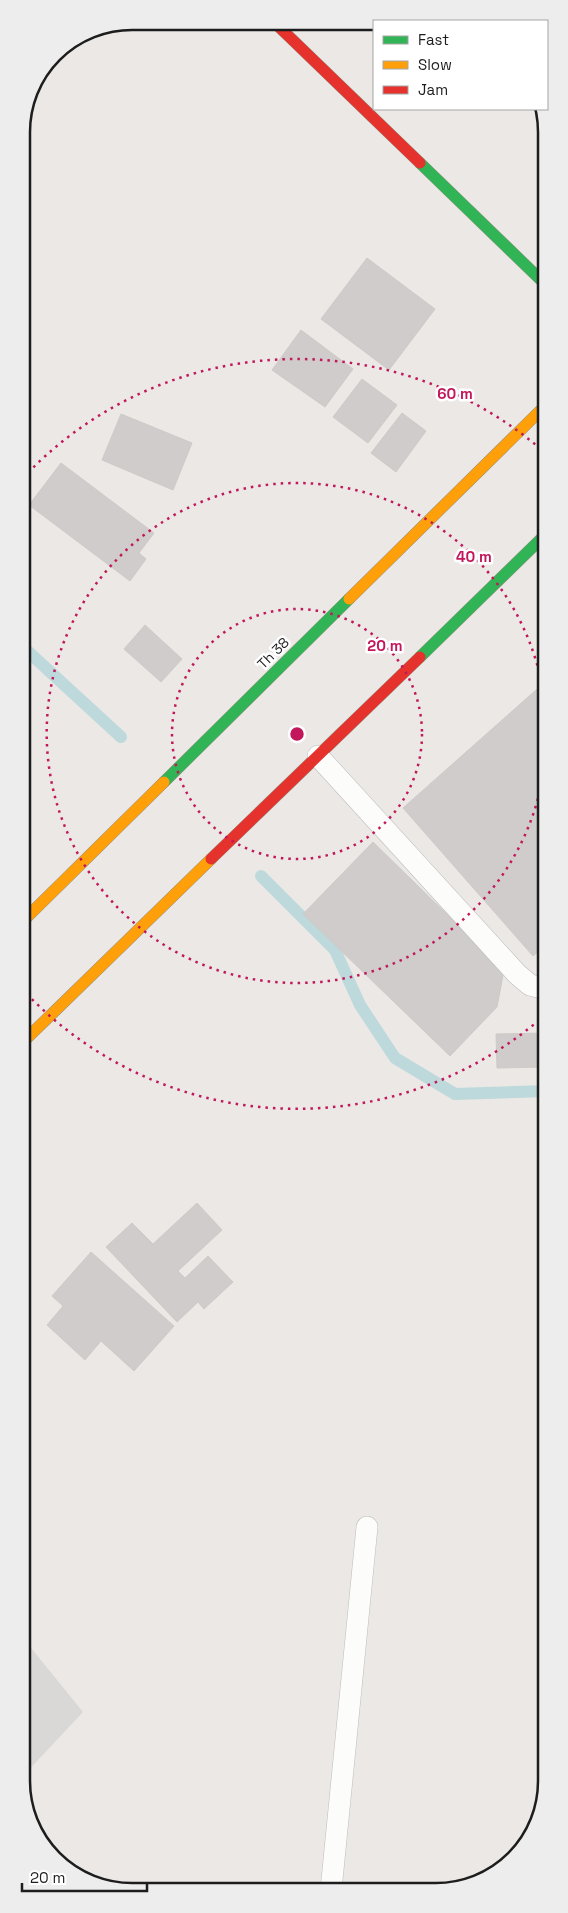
<svg xmlns="http://www.w3.org/2000/svg" width="568" height="1913" font-family="'Space Grotesk',sans-serif">
<style>
.residential{fill:#dad8d7}
.lines{fill:none;stroke-linecap:round;stroke-linejoin:round}
.stream{stroke:#bdd9db;stroke-width:12}
.building{fill:#d0cccb;stroke:#cecac8}
.lane-casing{stroke:#bebdbc;stroke-width:22}
.fast-casing{stroke:#939180;stroke-width:12}
.slow-casing{stroke:#939180;stroke-width:12}
.jam-casing{stroke:#939180;stroke-width:12}
.lane{stroke:#fcfcfb;stroke-width:21}
.fast{stroke:#30b455;stroke-width:11}
.slow{stroke:#ff9f0a;stroke-width:11}
.jam{stroke:#e5322d;stroke-width:11}
.ring{fill:none;stroke:#c2185b;stroke-width:2.5;stroke-dasharray:2.5 5}
.labels{text-anchor:middle;dominant-baseline:central;stroke-width:5;stroke-linejoin:round;paint-order:stroke}
.street-label{font-size:14px;fill:#1d1d1d;stroke:#fff}
.rim{fill:none;stroke:#1d1d1d;stroke-width:2.5}
.centre{fill:#c2185b;stroke:#fff;stroke-width:2.5}
.ring-label{font-size:15px;text-anchor:middle;font-weight:bold;fill:#c2185b;stroke:#fff;stroke-width:5;stroke-linejoin:round;paint-order:stroke}
</style>
<rect width="100%" height="100%" fill="#ebe8e6"/>
<path class="residential" d="M23 1638 83 1712 23 1776Z"/>
<g class="lines">
<g class="stream">
<path d="M22 646 121 737"/>
<path d="M261 876 335 950 360 1005 395 1058 455 1094 546 1091"/>
</g>
</g>
<g class="building">
<path d="M367 258 435 309 389 370 321 319Z"/>
<path d="M301 330 353 369 325 407 272 370Z"/>
<path d="M362 379 397 405 368 443 333 417Z"/>
<path d="M402 413 426 431 396 472 371 453Z"/>
<path d="M121 414 192 443 173 490 102 460Z"/>
<path d="M61 463 154 533 139 553 146 559 130 581 29 505Z"/>
<path d="M145 625 182 659 161 682 124 649Z"/>
<path d="M545 682 546 945 533 956 403 808Z"/>
<path d="M373 842 504 970 497 1007 450 1056 303 914Z"/>
<path d="M546 1033V1067L497 1068 496 1034Z"/>
<path d="M197 1203 222 1230 178 1271 185 1278 208 1256 233 1282 204 1309 198 1302 177 1322 106 1247 132 1223 153 1244Z"/>
<path d="M91 1252 174 1326 134 1371 101 1341 85 1360 47 1325 63 1306 52 1296Z"/>
</g>
<g class="lines">
<g class="lane-casing">
<g id="lane">
<path d="M318 756 517 974 530 985 546 989"/>
<path d="M331 1890 367 1527"/>
</g>
</g>
<g class="fast-casing">
<g id="fast">
<path d="M420 163 545 284"/>
<path d="M420 657 545 535"/>
<path d="M164 782 349 599"/>
</g>
</g>
<g class="slow-casing">
<g id="slow">
<path d="M349 599 545 406"/>
<path d="M22 922 164 782"/>
<path d="M22 1043 211 859"/>
</g>
</g>
<g class="jam-casing">
<g id="jam">
<path d="M274 22 420 163"/>
<path d="M211 859 420 657"/>
</g>
</g>
<use href="#lane" class="lane"/>
<use href="#fast" class="fast"/>
<use href="#slow" class="slow"/>
<use href="#jam" class="jam"/>
</g>
<g class="ring">
<circle cx="297" cy="734" r="125"/>
<path d="M545 762A250 250 0 1 1 545 704"/>
<path d="M545 1015A375 375 0 0 1 23 990M23 478A375 375 0 0 1 543 451"/>
</g>
<g class="labels">
<g class="street-label">
<text transform="translate(273 653) rotate(-45)">Th 38</text>
</g>
</g>
<path d="M0 0H568V1913H0ZM132 30H436A102 102 0 0 1 538 132V1781A102 102 0 0 1 436 1883H132A102 102 0 0 1 30 1781V132A102 102 0 0 1 132 30Z" fill="#ededed" fill-rule="evenodd"/>
<path class="rim" d="M132 30H436A102 102 0 0 1 538 132V1781A102 102 0 0 1 436 1883H132A102 102 0 0 1 30 1781V132A102 102 0 0 1 132 30Z"/>
<circle cx="297" cy="734" r="8" class="centre"/>
<g class="ring-label">
<text x="455" y="399">60 m</text>
<text x="474" y="562">40 m</text>
<text x="385" y="651">20 m</text>
</g>
<rect x="373" y="20" width="175" height="90" fill="#ffffff" stroke="#a5a5a5"/>
<rect x="383" y="36" width="25" height="8" fill="#30b455" stroke="#a5a5a5"/>
<text x="418" y="45" font-size="15" fill="#1d1d1d">Fast</text>
<rect x="383" y="61" width="25" height="8" fill="#ff9f0a" stroke="#a5a5a5"/>
<text x="418" y="70" font-size="15" fill="#1d1d1d">Slow</text>
<rect x="383" y="86" width="25" height="8" fill="#e5322d" stroke="#a5a5a5"/>
<text x="418" y="95" font-size="15" fill="#1d1d1d">Jam</text>
<path d="M22 1883v8h125v-8" fill="none" stroke="#1d1d1d" stroke-width="2.5"/>
<text x="30" y="1883" font-size="15" fill="#1d1d1d" stroke="#ffffff" stroke-width="4" paint-order="stroke">20 m</text>
</svg>
